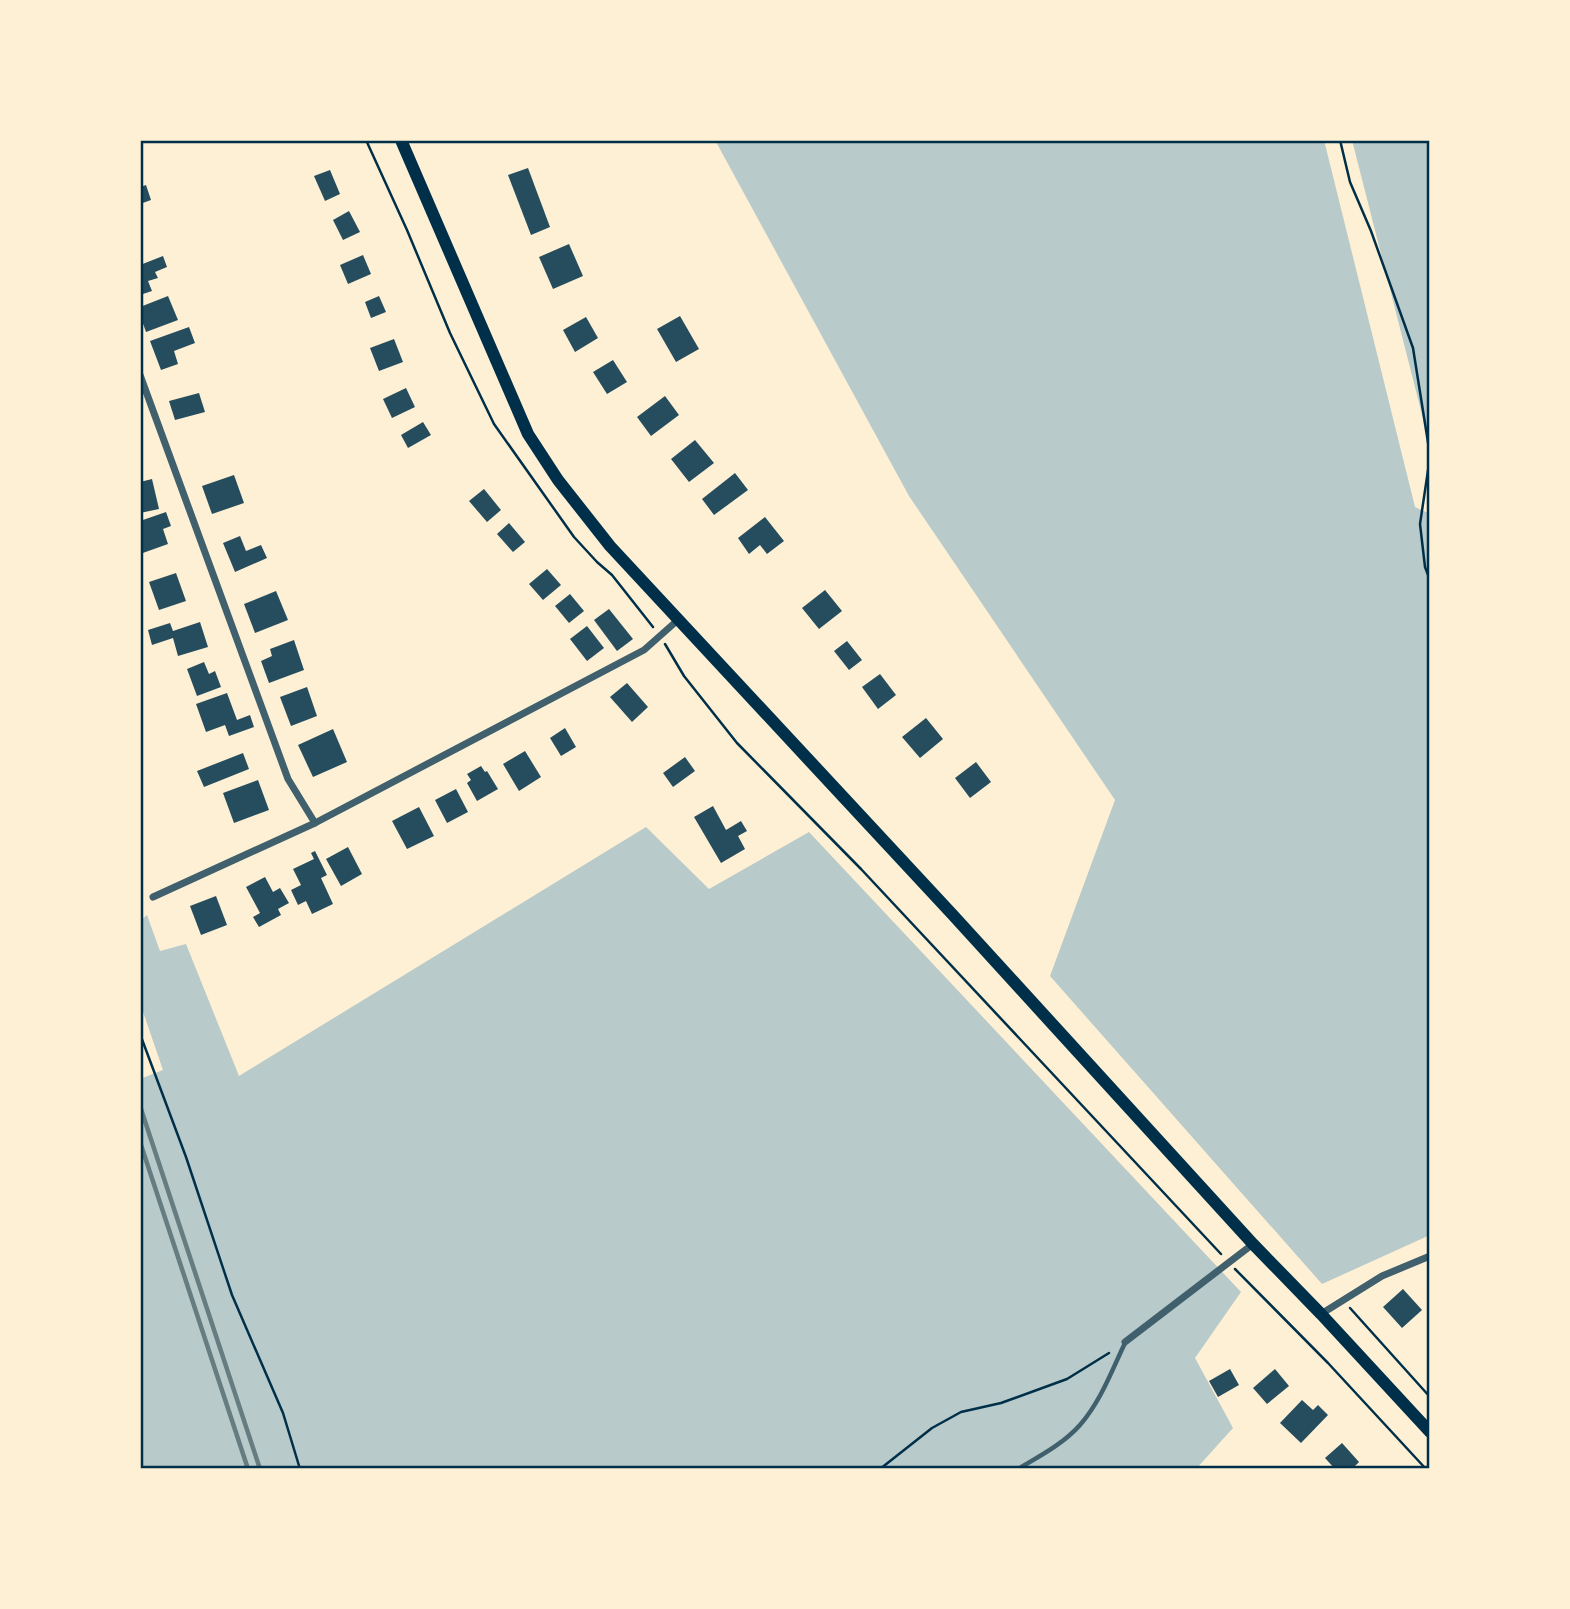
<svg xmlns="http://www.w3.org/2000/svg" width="1570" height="1609" font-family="'IBM Plex Sans',sans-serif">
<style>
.green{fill:#b9caca}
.building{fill:#264d5e}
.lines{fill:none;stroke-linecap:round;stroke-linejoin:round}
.path{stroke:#003049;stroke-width:2.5}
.service{stroke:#3f606c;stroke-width:4.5}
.minor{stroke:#3f606c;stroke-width:7}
.secondary{stroke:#003049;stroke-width:12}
.rail{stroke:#657d81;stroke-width:4.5}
.neatline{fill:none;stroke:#003049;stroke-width:2.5}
</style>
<rect width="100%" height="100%" fill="#fdf0d5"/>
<g class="green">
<path d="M715 140H1324L1415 507 1430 514V1235L1322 1284 1050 976 1115 800 909 496Z"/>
<path d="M1352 140H1430V446Z"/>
<path d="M646 827 709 889 809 832 1241 1292 1195 1358 1233 1428 1196 1469H140V1079L163 1070 140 1003V921L147 915 160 951 186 944 239 1076Z"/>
</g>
<g class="building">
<path d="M528 168 550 227 531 235 508 175Z"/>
<path d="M330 170 340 194 325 201 314 176Z"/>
<path d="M146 185 151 200 140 204V187Z"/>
<path d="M349 211 360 232 343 240 333 220Z"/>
<path d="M569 244 583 276 553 289 539 257Z"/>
<path d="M363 255 371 274 348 284 340 265Z"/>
<path d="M163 256 167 267 155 272 158 278 148 281 152 291 140 295V265Z"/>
<path d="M168 296 178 320 146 332 140 315V307Z"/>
<path d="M379 296 386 312 371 318 365 302Z"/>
<path d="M680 316 699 349 676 362 657 329Z"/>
<path d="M586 317 598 338 575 352 563 330Z"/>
<path d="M189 327 195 343 174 351 178 364 161 370 150 341Z"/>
<path d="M394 339 403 362 379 371 370 348Z"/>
<path d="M613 360 627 382 607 394 593 372Z"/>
<path d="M406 388 415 407 392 418 383 399Z"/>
<path d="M199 393 205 412 175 420 169 401Z"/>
<path d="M665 396 679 415 651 436 637 417Z"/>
<path d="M423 422 431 435 408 448 401 435Z"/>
<path d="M695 440 714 463 689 482 671 459Z"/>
<path d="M735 473 748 490 714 515 702 499Z"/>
<path d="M234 475 244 503 212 514 202 486Z"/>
<path d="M152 479 159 509 140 513V482Z"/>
<path d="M484 489 501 510 487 522 469 501Z"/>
<path d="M166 512 171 526 163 529 168 544 140 554V521Z"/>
<path d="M765 517 784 541 767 554 760 545 749 554 738 538Z"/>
<path d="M509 523 525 542 513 552 497 534Z"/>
<path d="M240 536 246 551 261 545 267 558 235 572 223 543Z"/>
<path d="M547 569 561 585 543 600 529 584Z"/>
<path d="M176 573 186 601 159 610 149 582Z"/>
<path d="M825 590 842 611 819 629 802 608Z"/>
<path d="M276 591 288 620 255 633 244 604Z"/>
<path d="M570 594 584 611 569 623 555 606Z"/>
<path d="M609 609 633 639 617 651 594 620Z"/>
<path d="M200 622 208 647 178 656 173 638 152 645 148 630 170 623 173 631Z"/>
<path d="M587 626 604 648 587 661 570 639Z"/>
<path d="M294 640 304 670 269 683 261 661 272 656 270 649Z"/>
<path d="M847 641 862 660 849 670 834 651Z"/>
<path d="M204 662 209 674 215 671 221 687 197 696 187 669Z"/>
<path d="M880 674 896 695 878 709 862 687Z"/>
<path d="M627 683 648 707 632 722 610 697Z"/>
<path d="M307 687 317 716 291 726 280 697Z"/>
<path d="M227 693 237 720 250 715 254 727 229 736 225 725 206 732 196 704Z"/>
<path d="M926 718 943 739 920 758 902 737Z"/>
<path d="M565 728 576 747 561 756 550 738Z"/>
<path d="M333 729 347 762 313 777 298 745Z"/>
<path d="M525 751 541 777 519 791 503 764Z"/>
<path d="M243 753 249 769 204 787 197 771Z"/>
<path d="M685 757 695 771 673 787 663 773Z"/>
<path d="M976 762 991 782 970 798 955 778Z"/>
<path d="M481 766 485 772 487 771 498 789 477 801 467 783 471 780 467 774Z"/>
<path d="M258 780 269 810 234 823 223 793Z"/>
<path d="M456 789 468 812 447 823 435 800Z"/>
<path d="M713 806 726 830 741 821 747 831 738 836 745 849 721 863 694 817Z"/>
<path d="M419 807 434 836 407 849 392 821Z"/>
<path d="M348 847 362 874 341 886 326 859Z"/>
<path d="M315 851 327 875 321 878 333 904 312 914 306 901 298 905 291 890 301 885 293 869 314 859 311 853Z"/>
<path d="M265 877 273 892 280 888 289 903 278 909 281 915 259 927 253 917 260 913 246 887Z"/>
<path d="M216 896 227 925 201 935 190 906Z"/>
<path d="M1403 1289 1422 1310 1402 1328 1383 1307Z"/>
<path d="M1230 1369 1239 1385 1218 1397 1209 1381Z"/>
<path d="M1275 1369 1289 1386 1267 1404 1253 1388Z"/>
<path d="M1302 1400 1313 1410 1318 1405 1328 1415 1301 1443 1280 1423Z"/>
<path d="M1342 1443 1359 1462 1352 1469H1335L1325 1458Z"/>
</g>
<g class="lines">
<g class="path">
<path d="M366 140 407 230 450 333 494 424 574 537 597 562 612 575 653 627"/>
<path d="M1340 140 1350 182 1371 231 1413 348 1430 455"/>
<path d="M1430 457 1420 524 1425 567 1430 580"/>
<path d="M665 644 684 676 737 743 861 869 1221 1254"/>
<path d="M140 1034 186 1157 232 1295 283 1413 300 1469"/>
<path d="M1235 1269 1328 1363 1426 1469"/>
<path d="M1350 1308 1430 1397"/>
<path d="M880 1469 932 1428 961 1412 1001 1403 1067 1379 1109 1353"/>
</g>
<path class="service" d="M1018 1469C1040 1456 1063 1444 1080 1425 1101 1401 1112 1370 1125 1343"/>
<g class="minor">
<path d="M140 375 288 779 315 823 644 650 679 619"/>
<path d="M153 897 315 823"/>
<path d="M1321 1314 1382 1276 1430 1256"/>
<path d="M1125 1342 1253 1244"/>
</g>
<path class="secondary" d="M401 140 528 434 558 480 610 546 952 914 1253 1244 1321 1314 1430 1432"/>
<g class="rail">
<path d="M140 1106 260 1469"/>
<path d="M140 1142 248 1469"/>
</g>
</g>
<rect width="1570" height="1609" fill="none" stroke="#fdf0d5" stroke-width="284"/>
<rect x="142" y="142" width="1286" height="1325" class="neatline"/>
</svg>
